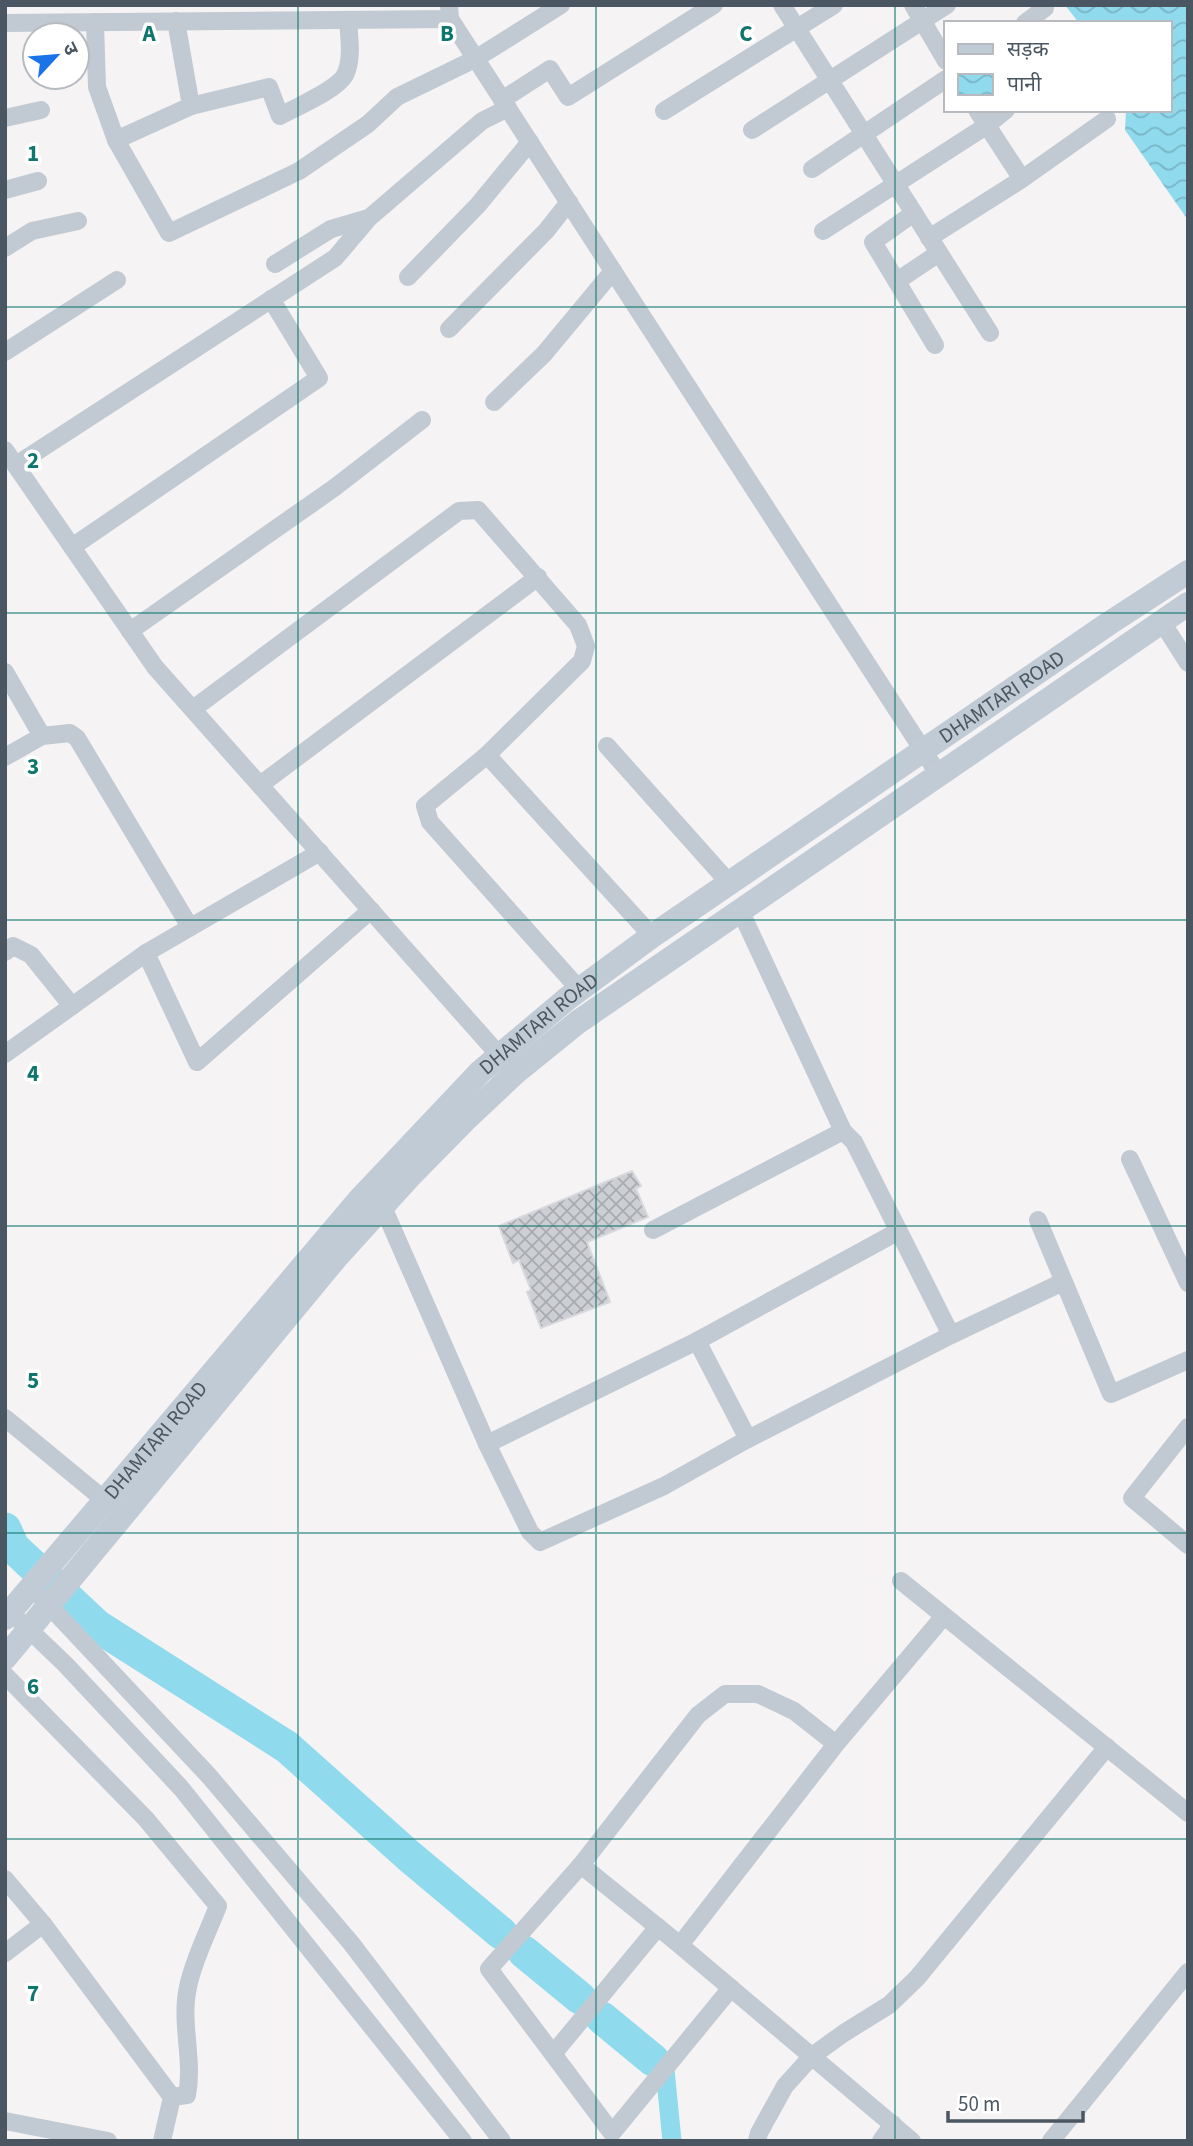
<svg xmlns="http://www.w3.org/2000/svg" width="1193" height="2146" font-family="'Source Sans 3','Noto Sans Devanagari',sans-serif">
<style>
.water{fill:url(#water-waves)}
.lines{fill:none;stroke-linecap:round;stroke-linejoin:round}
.canal{stroke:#90daee;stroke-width:19}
.river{stroke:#90daee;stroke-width:33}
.building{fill:url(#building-cross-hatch);stroke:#d7d9de;stroke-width:2}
.street{stroke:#c1cad2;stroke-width:18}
.secondary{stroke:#c1cbd6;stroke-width:24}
.grid{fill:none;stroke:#0f766e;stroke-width:2;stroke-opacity:0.55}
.labels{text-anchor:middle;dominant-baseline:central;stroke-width:7;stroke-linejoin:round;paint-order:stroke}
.street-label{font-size:21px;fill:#4a5661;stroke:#fff}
.grid-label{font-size:23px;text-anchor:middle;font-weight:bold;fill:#0f766e;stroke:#fff;stroke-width:7;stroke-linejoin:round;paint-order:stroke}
</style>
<defs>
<pattern id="water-waves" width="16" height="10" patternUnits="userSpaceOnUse" patternTransform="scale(1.75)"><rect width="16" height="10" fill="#90daee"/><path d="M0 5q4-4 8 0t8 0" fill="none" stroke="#78b4c4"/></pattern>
<pattern id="building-cross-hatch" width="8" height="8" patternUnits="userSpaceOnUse" patternTransform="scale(1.75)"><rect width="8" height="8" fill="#cdcfd5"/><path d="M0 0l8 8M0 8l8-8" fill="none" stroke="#a8abb0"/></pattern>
</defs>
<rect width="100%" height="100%" fill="#f5f3f3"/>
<path class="water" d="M1065 5H1188V220L1125 130 1126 110H1170V23H1079Z"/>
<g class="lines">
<path class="canal" d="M665 2070 672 2141"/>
<g class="river">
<path d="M5 1529 13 1547 97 1626 287 1747 409 1856 501 1933"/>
<path d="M524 1952 580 1998"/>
<path d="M602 2018 653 2060"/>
</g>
</g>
<path class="building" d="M632 1171 641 1186 636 1189 648 1217 587 1242 610 1302 541 1328 527 1292 531 1290 519 1260 513 1263 499 1226Z"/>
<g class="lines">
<g class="street">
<path d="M782 5 990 333"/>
<path d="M913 5 946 61"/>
<path d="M450 19 939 775"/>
<path d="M95 22 97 87 116 140 169 233 299 171 368 124 397 97 475 59 561 5"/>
<path d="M5 23 450 19 449 5"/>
<path d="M1025 23 1045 8"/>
<path d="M502 100 550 69 568 97 714 5"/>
<path d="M191 106 269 87 280 116C296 107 337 90 345 75 353 59 349 37 348 20"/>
<path d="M664 111 834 5"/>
<path d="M5 118 41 110"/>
<path d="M752 130 947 5"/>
<path d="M116 140 191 106 176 21"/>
<path d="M812 169 946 79"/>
<path d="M1022 179 1107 119"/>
<path d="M5 190 38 181"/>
<path d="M914 213 873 242 935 345"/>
<path d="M823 231 986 126 1006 110"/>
<path d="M929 238 1022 179 977 110"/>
<path d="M5 248 32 231 78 221"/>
<path d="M275 264 331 229 369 218"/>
<path d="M408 277 478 205 530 142"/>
<path d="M897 281 939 253"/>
<path d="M449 329 546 231 569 202"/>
<path d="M5 352 117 280"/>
<path d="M494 402 544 354 613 271"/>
<path d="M5 450 155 667 507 1064"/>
<path d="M16 465 335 258 369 218 482 121 508 108"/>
<path d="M72 547 319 378 271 299"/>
<path d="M1162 622 1188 663"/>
<path d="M130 631 334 488 422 420"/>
<path d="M5 672 42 736"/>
<path d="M193 709 459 511 478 510 578 625 586 646 582 661 487 755 425 806 430 822 579 989"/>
<path d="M607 746 724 877 727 885"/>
<path d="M487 755 652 936"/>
<path d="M5 757 42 736 70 733 77 738 190 927"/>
<path d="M260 785 538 577"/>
<path d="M740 910 843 1131 854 1142 951 1335"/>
<path d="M5 952 13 946 31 955 72 1006"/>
<path d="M146 953 197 1062 371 910"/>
<path d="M5 1054 146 953 320 852"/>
<path d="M1130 1159 1188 1283"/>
<path d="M383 1207 487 1444 530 1532 540 1542 664 1486 748 1439 951 1335 1063 1282"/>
<path d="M1038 1220 1111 1394 1188 1360"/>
<path d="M653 1230 843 1131"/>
<path d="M697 1341 748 1439"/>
<path d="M5 1418 113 1507"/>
<path d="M1188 1427 1132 1498 1188 1545"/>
<path d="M487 1444 697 1341 897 1232"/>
<path d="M901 1581 1188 1813"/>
<path d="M41 1597 209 1776 351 1943 502 2141"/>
<path d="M21 1622 65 1664 181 1788 463 2141"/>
<path d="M5 1675 146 1819 218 1906C208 1932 193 1961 188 1987 180 2023 194 2060 187 2095L172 2097"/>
<path d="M836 1744 794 1711 758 1694H725L698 1715 581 1865 680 1945 836 1744 944 1616"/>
<path d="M581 1865 489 1969 553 2054 658 1927"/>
<path d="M5 1879 43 1924 172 2097 162 2141"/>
<path d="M680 1945 912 2141"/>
<path d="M5 1953 43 1924"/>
<path d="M553 2054 612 2133 731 1988"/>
<path d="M5 2121 108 2141"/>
<path d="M757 2141 759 2133 785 2086 812 2056 844 2033 889 2005 917 1978 1107 1747"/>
<path d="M881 2141 893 2124"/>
<path d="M1051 2141 1188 1972"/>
</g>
<g class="secondary">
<path id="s1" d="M5 1618 359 1200 480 1072 568 998 652 936 1108 624 1188 572"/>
<path d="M5 1658 335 1259 411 1175 465 1120 515 1073 578 1022 1188 604"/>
</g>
</g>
<path class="grid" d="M298 5V2141M596 5V2141M895 5V2141M5 307H1188M5 613H1188M5 920H1188M5 1226H1188M5 1533H1188M5 1839H1188"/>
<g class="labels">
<g class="street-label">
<text stroke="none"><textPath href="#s1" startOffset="1367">DHAMTARI ROAD</textPath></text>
<text stroke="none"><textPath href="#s1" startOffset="800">DHAMTARI ROAD</textPath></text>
<text stroke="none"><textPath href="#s1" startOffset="233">DHAMTARI ROAD</textPath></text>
</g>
</g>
<g class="grid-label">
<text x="149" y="41">A</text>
<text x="447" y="41">B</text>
<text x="746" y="41">C</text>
<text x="33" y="161">1</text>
<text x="33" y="468">2</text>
<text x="33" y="774">3</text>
<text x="33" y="1081">4</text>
<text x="33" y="1388">5</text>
<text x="33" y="1694">6</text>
<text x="33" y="2001">7</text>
</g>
<rect width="1193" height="2146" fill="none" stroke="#4a5661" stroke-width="14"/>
<rect x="944" y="21" width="228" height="91" fill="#ffffff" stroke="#b7bbc0" stroke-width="2"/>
<rect x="958" y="44" width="35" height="10" fill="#c1cbd6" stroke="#b7bbc0" stroke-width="2"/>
<text x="1007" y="56" font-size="21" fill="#4a5661">सड़क</text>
<rect x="958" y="74" width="35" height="21" fill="url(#water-waves)" stroke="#b7bbc0" stroke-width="2"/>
<text x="1007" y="91" font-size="21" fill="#4a5661">पानी</text>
<g transform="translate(56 56) rotate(64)"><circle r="33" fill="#ffffff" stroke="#b7bbc0" stroke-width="2"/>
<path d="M0-5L12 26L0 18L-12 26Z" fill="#1a73e8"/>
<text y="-10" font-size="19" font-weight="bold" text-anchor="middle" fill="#4a5661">उ</text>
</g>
<path d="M948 2111v10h135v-10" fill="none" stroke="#4a5661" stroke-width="3.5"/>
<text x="958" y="2111" font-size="21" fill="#4a5661" stroke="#ffffff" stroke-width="5" paint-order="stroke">50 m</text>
</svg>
